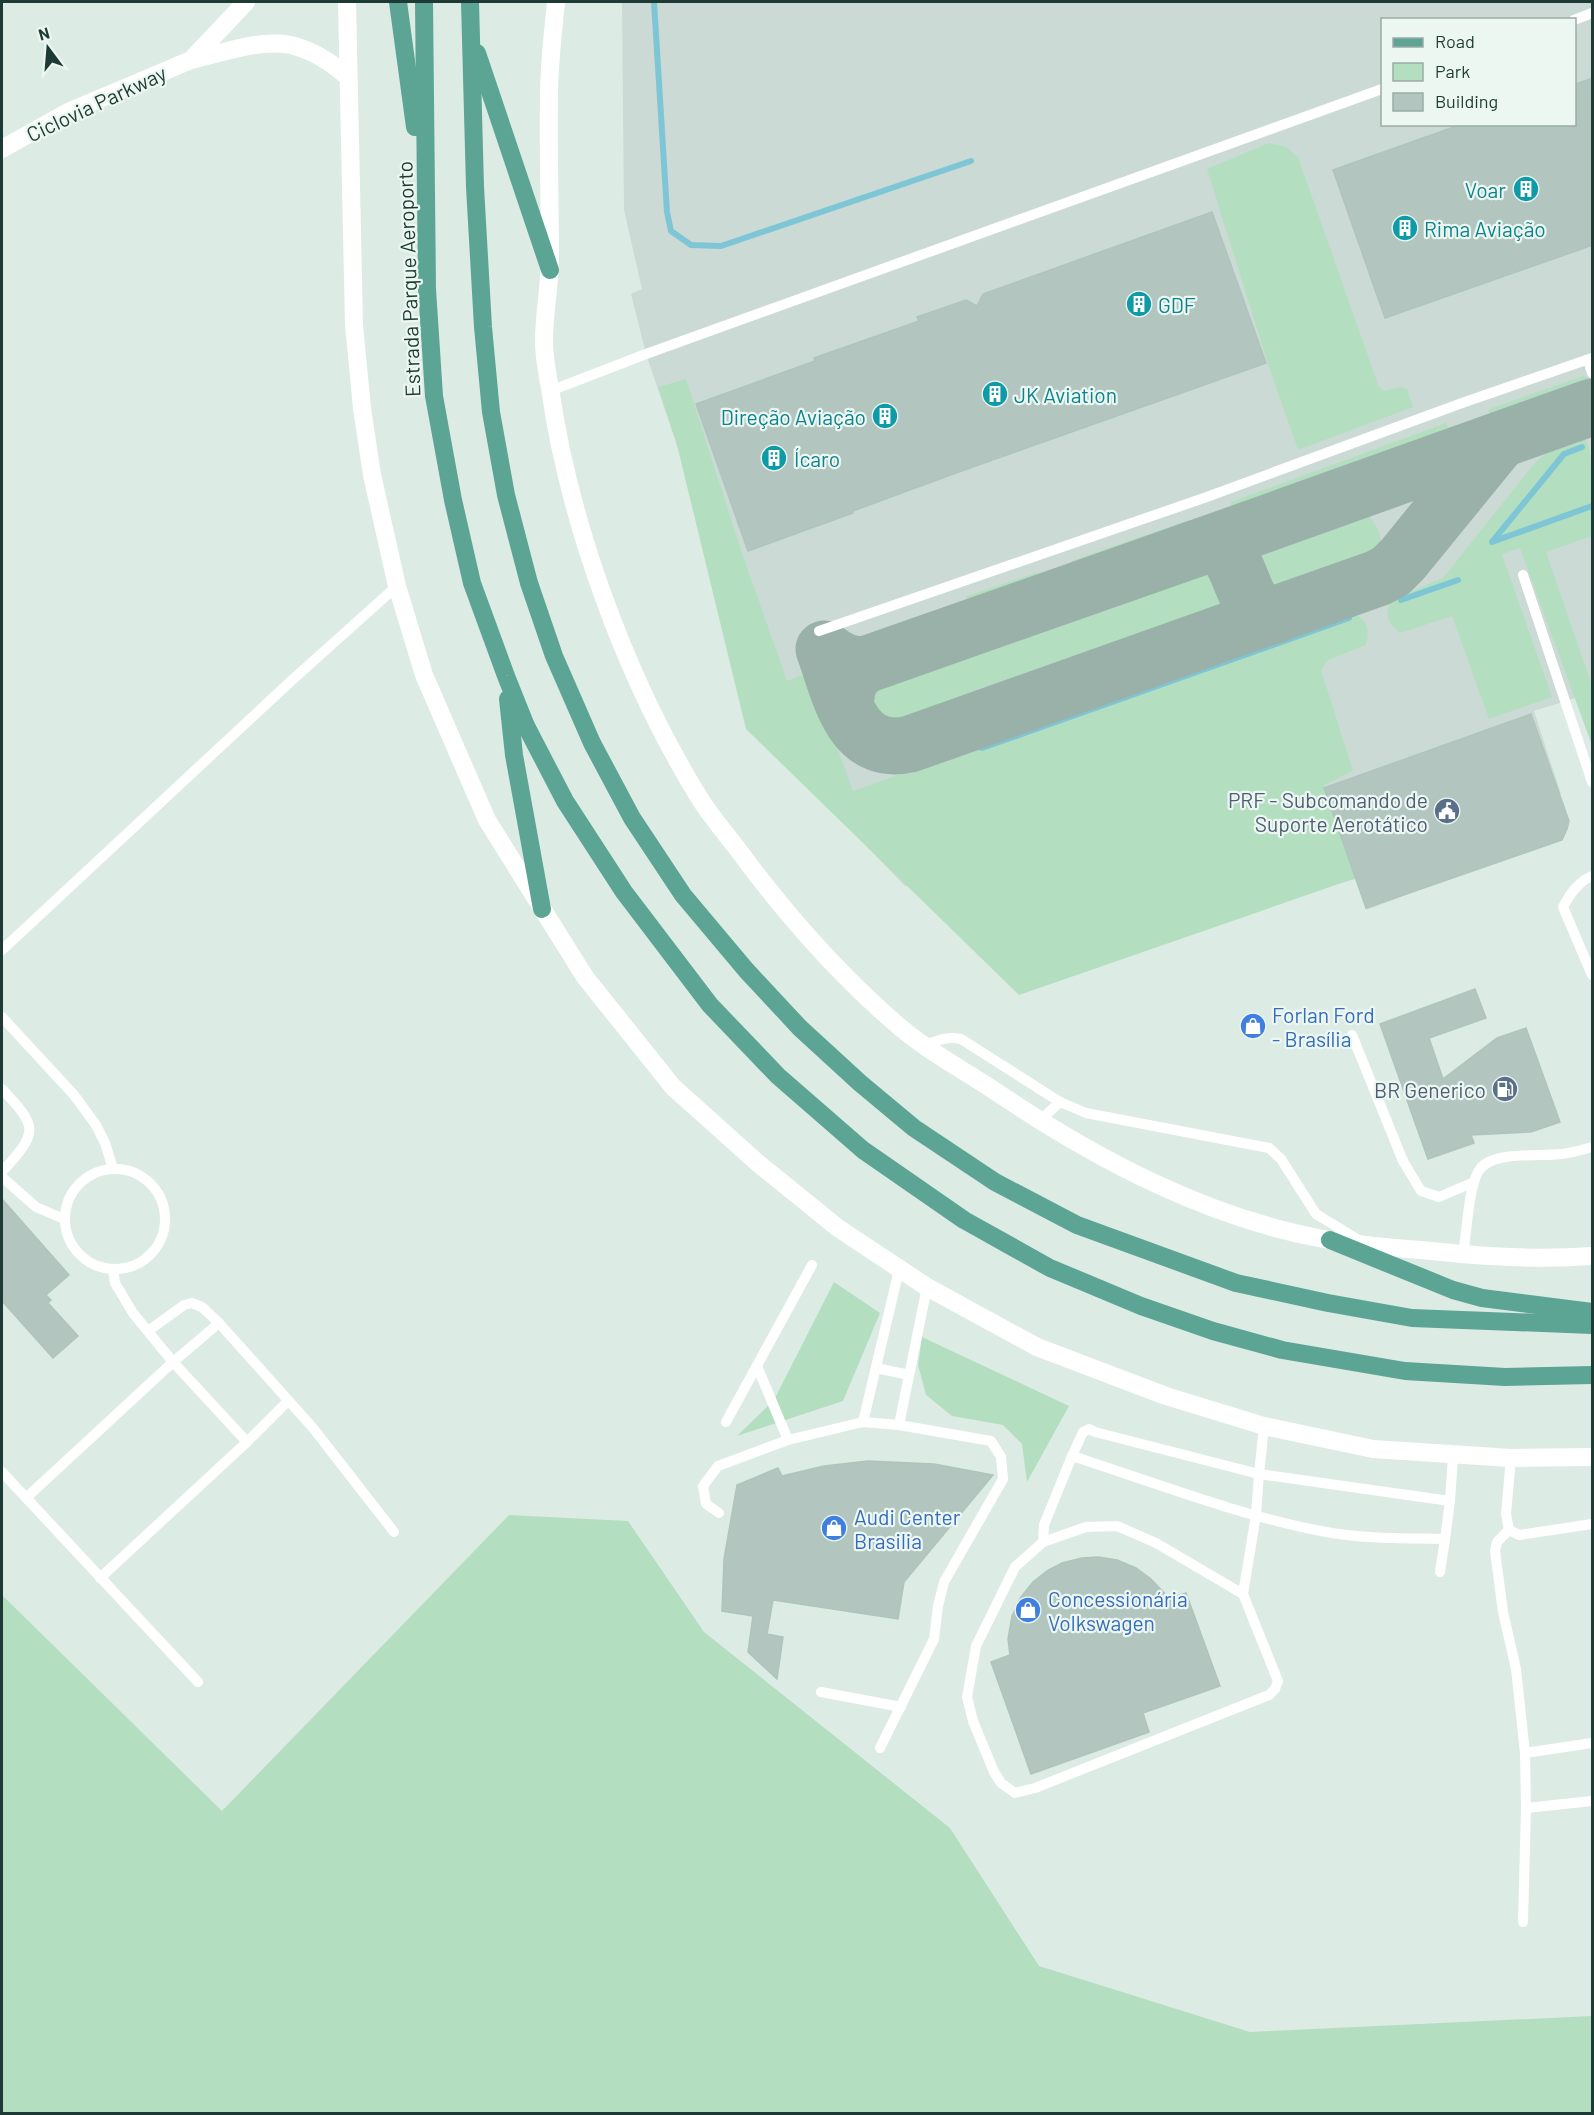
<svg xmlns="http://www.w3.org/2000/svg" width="1594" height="2115" font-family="Barlow,sans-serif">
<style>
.built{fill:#cbdad4;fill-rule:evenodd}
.green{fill:#b3dfc0}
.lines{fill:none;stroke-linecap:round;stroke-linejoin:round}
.stream{stroke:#7ec6d6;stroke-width:6}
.taxiway{stroke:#9ab1aa;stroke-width:57}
.building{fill:#b2c5be;stroke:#afc5bc;stroke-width:1.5}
.service{stroke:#fff;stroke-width:10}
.tertiary{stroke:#fff;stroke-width:18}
.secondary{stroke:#fff;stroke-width:18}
.primary{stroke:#5ca594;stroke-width:18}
.labels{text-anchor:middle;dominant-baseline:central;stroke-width:4.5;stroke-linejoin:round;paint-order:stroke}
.street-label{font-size:21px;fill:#1d3b34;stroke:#edf7f2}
.culture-label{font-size:21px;fill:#0d838f;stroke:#edf7f2;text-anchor:start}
.service-label{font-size:21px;fill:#4e5e75;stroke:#edf7f2;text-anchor:end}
.shop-label{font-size:21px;fill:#366cbe;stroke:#edf7f2;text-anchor:start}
</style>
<rect width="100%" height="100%" fill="#ddebe5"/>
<path class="built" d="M622 2H1592V745L1575 698 1534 711 1561 794 1531 804 1543 842 1367 910 1356 879 1306 892 905 886 845 824 677 445 646 354 631 294 642 289 624 210ZM1382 20H1574V124H1382Z"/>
<g class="green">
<path d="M1269 143 1286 147 1298 157 1379 387 1384 391 1400 387 1407 389 1413 407 1298 450 1269 367 1207 169Z"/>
<path d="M1583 376 1591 379C1589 385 1585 390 1580 394 1563 404 1511 420 1493 417L1489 413V409Z"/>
<path d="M686 379 742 553 787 681 810 672 853 791 1352 613C1368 621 1370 628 1366 645L1328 660 1321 670 1353 771 1324 785 1356 878 1019 995 746 729 677 445 658 387Z"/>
<path d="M1446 423 1450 430 1444 439 1435 446 1256 513 1238 517 1231 511V502Z"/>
<path d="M1577 436C1582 438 1586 439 1588 445 1594 464 1593 513 1592 536L1546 552 1592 686V745L1520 548 1502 554 1552 697 1489 719 1452 616 1400 633C1387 623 1384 614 1391 600L1443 578 1534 464 1558 443Z"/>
<path d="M1356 511 1367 513C1401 555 1368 568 1331 581 1315 587 1290 596 1273 590 1262 585 1258 575 1257 564L1266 547 1274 537 1344 512Z"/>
<path d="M1189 520C1193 526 1192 532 1187 537 1166 547 1109 571 1087 570 1079 569 1075 566 1071 561Z"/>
<path d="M1191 569C1197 570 1204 570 1210 572 1231 580 1231 603 1218 618 1211 626 1199 632 1190 637L903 730C879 724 878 719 873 696L879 683 894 675 1168 576Z"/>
<path d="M1038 572C1035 577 1032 583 1029 588 1013 609 985 612 965 597Z"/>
<path d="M933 611C931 619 929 627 921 631 917 634 911 635 907 636 894 641 882 646 874 631Z"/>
<path d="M834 1282 880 1313 843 1401 737 1436 774 1400Z"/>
<path d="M922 1337 1069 1406 1027 1482 1022 1444 1003 1425 952 1416 926 1395 918 1365Z"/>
<path d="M509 1515 628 1521 704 1632 950 1828 1039 1966 1250 2032 1592 2016V2113H2V1595L222 1811Z"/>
</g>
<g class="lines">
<g class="stream">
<path d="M654 2 667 212 671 231 691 245 721 246 971 161"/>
<path d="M1582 447 1564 454 1492 542 1592 506"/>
<path d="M1401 600 1458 580"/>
<path d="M982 748 1349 618"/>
</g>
<g class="taxiway">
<path d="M1206 545C1248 546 1233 609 1273 616"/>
<path d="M865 665C847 665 838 660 824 649 840 692 850 758 910 744L1378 578 1391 571 1403 559 1500 440"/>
<path d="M846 697C847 682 853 674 865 665L1206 545 1592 407"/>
</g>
</g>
<g class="building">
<path d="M1593 78V245L1385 318 1333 170 1462 124H1575V84Z"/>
<path d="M1212 212 1266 363 956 473 853 511V513L748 551 696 404 815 361 814 358 919 321 917 317 966 300 977 306 983 294Z"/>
<path d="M1531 714 1569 821 1567 829 1562 840 1366 908 1324 788Z"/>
<path d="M1475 989 1486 1018 1429 1038 1443 1079 1497 1038 1526 1028 1560 1122 1531 1132 1471 1135 1474 1143 1428 1159 1380 1024Z"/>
<path d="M2 1199 69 1275 46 1295 51 1300 48 1303 78 1336 53 1358 2 1301Z"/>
<path d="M868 1461 934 1464 993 1475 904 1582 898 1619 773 1600 767 1634 783 1637 777 1679 748 1652 753 1616 722 1611 724 1559 737 1485 778 1468 782 1476 824 1466Z"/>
<path d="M1098 1557 1117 1560 1136 1568 1151 1579 1169 1598 1186 1593 1220 1686 1143 1713 1149 1732 1031 1774 991 1662 1010 1655 1008 1639 1012 1616 1021 1597 1033 1582 1047 1571 1062 1563 1082 1558Z"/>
</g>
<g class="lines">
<g class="service">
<path d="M1574 20 1592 13"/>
<path d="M1588 360 1592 373"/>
<path d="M550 391 646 354 1382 89"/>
<path d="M1523 575 1592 782"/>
<path d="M819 631 1204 498 1462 403 1592 358"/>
<path d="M1592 876C1578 882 1570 894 1563 907L1592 975"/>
<path d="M2 950 291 681 397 586"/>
<path d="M2 1017 74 1095 96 1125 105 1143 113 1169"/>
<path d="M1352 1035 1403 1161 1421 1191 1439 1197 1474 1182"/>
<path d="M925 1045C938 1040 947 1036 961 1039L1060 1102"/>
<path d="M2 1089C39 1128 38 1132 2 1172"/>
<path d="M1039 1121 1060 1102 1086 1113 1269 1148 1281 1159 1316 1214 1362 1242"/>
<circle cx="115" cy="1219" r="50"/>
<path d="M2 1177 36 1207 64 1219"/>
<path d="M1463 1254C1467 1232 1468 1191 1478 1172 1489 1150 1540 1157 1561 1154 1571 1153 1582 1150 1592 1147"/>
<path d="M113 1269 115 1283 133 1313 173 1362 247 1442"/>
<path d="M148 1331 184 1305 192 1303 202 1307 219 1323 313 1428 394 1532"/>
<path d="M757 1366 788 1440"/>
<path d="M876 1368 909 1375"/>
<path d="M726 1422 812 1265"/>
<path d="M863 1422 899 1270"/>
<path d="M899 1425 927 1287"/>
<path d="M1264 1426 1259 1474 1450 1501 1445 1539"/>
<path d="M1072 1456 1083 1432 1089 1429 1095 1432 1259 1474 1256 1515 1243 1594 1278 1681 1275 1689 1269 1695 1035 1788 1015 1793 1001 1783 994 1772 973 1721 967 1697 976 1646 1015 1567 1043 1542 1086 1527 1117 1526 1156 1543 1243 1594"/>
<path d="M1511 1458 1506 1514 1509 1530 1519 1535 1592 1524"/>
<path d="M2 1472 198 1682"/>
<path d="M26 1498 173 1362 219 1323"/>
<path d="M1450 1501 1453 1456"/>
<path d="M719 1513 706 1504 703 1486 718 1466 788 1440 863 1422 899 1425 991 1441 1001 1457 1003 1479 944 1582 938 1606 934 1639 880 1748"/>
<path d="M1509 1530 1497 1542 1495 1551 1503 1612 1516 1669 1525 1753 1526 1808 1523 1922"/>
<path d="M1043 1542 1044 1525 1072 1456C1156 1483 1240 1516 1326 1532 1365 1539 1406 1538 1445 1539L1440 1572"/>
<path d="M100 1578 247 1442 288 1401"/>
<path d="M821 1692 901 1707"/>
<path d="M1525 1753 1592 1743"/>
<path d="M1526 1808 1592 1801"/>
</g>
<g class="tertiary">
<path d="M347 2 354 325 362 408 372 475 397 586 424 675 487 820 585 977 673 1087 759 1164 838 1228 927 1287 1037 1347 1166 1396 1264 1426 1373 1449 1511 1458 1592 1457"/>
<path d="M556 2C553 33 549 64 549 96 548 149 550 203 550 256 550 285 544 313 544 341 544 356 547 373 550 388 569 523 626 678 697 794 708 813 723 830 736 847 783 911 834 970 894 1022 924 1049 962 1069 995 1091 1096 1159 1208 1219 1329 1240 1363 1246 1398 1248 1432 1251 1486 1257 1539 1260 1592 1256"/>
<path d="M191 60C259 44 289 26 348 77"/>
</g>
<path class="secondary" d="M2 149 68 112 191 60 246 2"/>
<g class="primary">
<path d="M398 2 415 127"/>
<path d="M424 2 427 289 434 396 453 500 472 583 506 676 526 726 565 801 624 892 710 1005 778 1076 863 1150 964 1220 1050 1268 1141 1306 1213 1331 1282 1350 1405 1371 1505 1377 1592 1375"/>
<path d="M470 2 475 187 483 327 491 412 506 495 529 583 554 656 592 743 632 818 683 895 746 970 800 1028 860 1083 914 1128 995 1182 1077 1225 1236 1283 1328 1303 1412 1318 1592 1325"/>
<path d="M477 53 550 270"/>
<path d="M508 699 514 755 542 909"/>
<path d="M1330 1240 1453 1290 1482 1298 1592 1312"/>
</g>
</g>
<defs>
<g id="building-disc" transform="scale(1.35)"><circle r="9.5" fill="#0f9aa8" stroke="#edf7f2"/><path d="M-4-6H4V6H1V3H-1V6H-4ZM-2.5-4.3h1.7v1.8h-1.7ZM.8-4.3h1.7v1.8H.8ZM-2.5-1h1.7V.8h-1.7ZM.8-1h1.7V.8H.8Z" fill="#fff"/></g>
<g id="civic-disc" transform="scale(1.35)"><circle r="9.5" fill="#5c6f8a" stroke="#edf7f2"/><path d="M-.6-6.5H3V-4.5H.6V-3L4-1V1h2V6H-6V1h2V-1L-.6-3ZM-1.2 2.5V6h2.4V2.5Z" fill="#fff"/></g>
<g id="shop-disc" transform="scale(1.35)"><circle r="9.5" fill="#3f7fe0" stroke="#edf7f2"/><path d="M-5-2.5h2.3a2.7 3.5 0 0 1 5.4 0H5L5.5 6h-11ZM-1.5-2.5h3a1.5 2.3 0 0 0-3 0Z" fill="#fff"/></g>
<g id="fuel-disc" transform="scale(1.35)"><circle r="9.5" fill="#5c6f8a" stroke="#edf7f2"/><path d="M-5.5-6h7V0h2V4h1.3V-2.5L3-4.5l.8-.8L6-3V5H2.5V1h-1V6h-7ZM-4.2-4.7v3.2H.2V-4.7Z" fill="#fff"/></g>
</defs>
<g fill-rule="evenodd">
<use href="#building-disc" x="1526" y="189"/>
<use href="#building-disc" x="1405" y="228"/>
<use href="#building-disc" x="1139" y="304"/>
<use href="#building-disc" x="995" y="394"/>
<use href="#building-disc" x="885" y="416"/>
<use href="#building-disc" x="774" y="458"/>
<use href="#civic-disc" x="1447" y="811"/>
<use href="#shop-disc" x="1253" y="1026"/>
<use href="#fuel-disc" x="1505" y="1089"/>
<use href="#shop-disc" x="834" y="1528"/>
<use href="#shop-disc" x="1028" y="1610"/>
</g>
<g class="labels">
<g class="street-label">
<text transform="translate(96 103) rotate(-25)">Ciclovia Parkway</text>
<text transform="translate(408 279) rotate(-92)">Estrada Parque Aeroporto</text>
</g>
<g class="culture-label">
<text x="1506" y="189" text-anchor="end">Voar</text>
<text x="1424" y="228">Rima Aviação</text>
<text x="1158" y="304">GDF</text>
<text x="1014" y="394">JK Aviation</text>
<text x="866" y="416" text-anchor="end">Direção Aviação</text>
<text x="794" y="458">Ícaro</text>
</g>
<g class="service-label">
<text x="1428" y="799">PRF - Subcomando de<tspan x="1428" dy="24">Suporte Aerotático</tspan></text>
<text x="1486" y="1089">BR Generico</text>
</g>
<g class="shop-label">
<text x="1272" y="1014">Forlan Ford<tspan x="1272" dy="24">- Brasília</tspan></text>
<text x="854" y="1516">Audi Center<tspan x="854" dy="24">Brasilia</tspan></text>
<text x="1048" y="1598">Concessionária<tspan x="1048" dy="24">Volkswagen</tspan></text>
</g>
</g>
<rect width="1594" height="2115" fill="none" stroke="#1d3b34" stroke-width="6"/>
<rect x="1381" y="18" width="195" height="108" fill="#edf7f2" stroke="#9aaca6" stroke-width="1.5"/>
<rect x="1393" y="38" width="30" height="9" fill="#5ca594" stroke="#9aaca6" stroke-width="1.5"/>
<text x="1435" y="48" font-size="18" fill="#1d3b34">Road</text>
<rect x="1393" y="63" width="30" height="18" fill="#b3dfc0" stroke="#9aaca6" stroke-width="1.5"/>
<text x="1435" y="78" font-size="18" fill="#1d3b34">Park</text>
<rect x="1393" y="93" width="30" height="18" fill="#b2c5be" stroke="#9aaca6" stroke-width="1.5"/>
<text x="1435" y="108" font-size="18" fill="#1d3b34">Building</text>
<g transform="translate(48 48) rotate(344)" stroke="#edf7f2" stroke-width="4.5" paint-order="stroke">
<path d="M0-4.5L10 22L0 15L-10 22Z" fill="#1d3b34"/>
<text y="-9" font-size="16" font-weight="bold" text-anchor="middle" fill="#1d3b34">N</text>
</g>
</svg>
